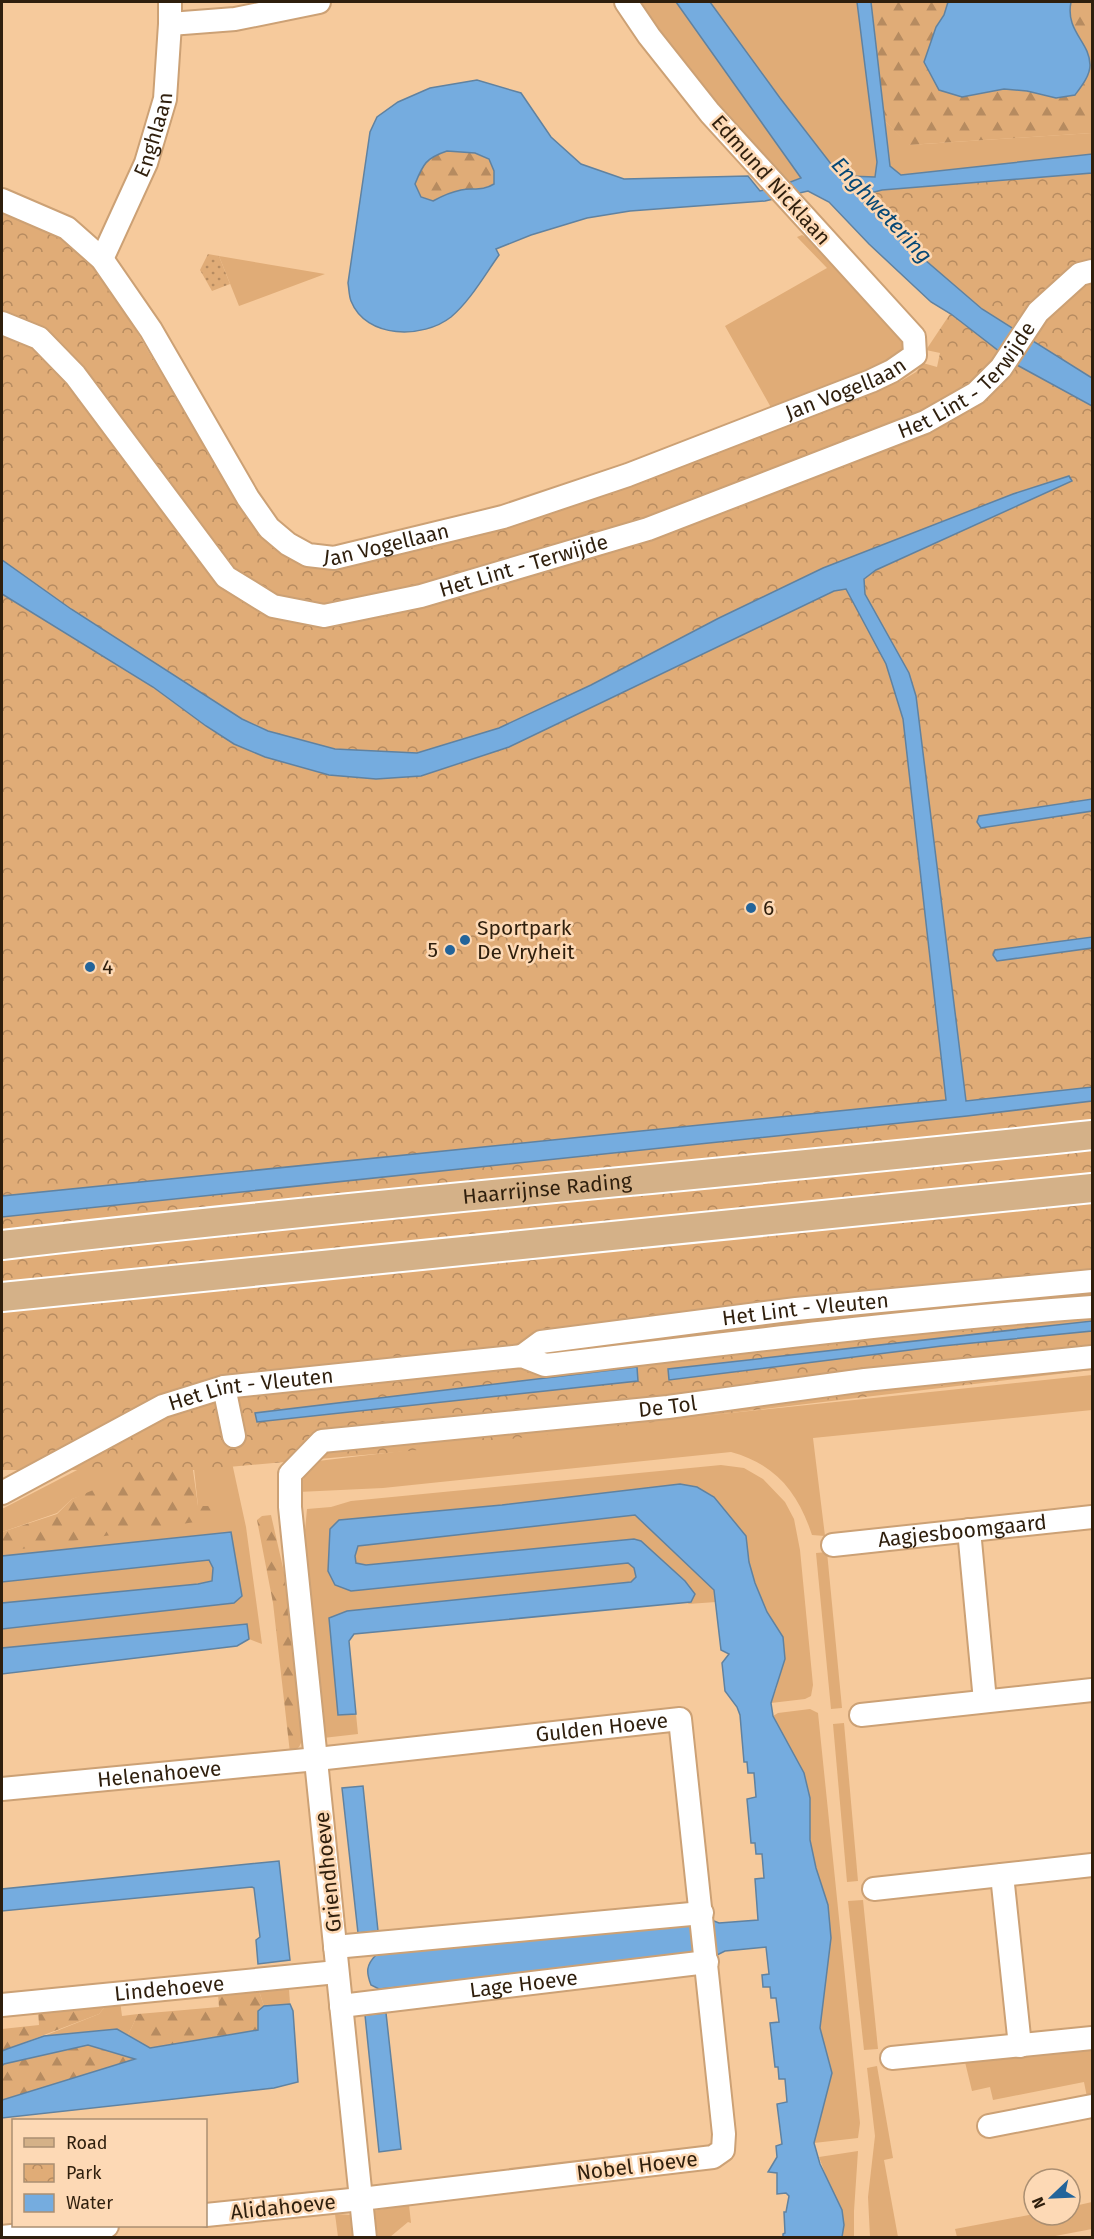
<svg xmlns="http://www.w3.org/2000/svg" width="1094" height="2239" font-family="'Fira Sans',sans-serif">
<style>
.grass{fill:#e0ac77}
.forest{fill:url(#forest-firs)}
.park{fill:url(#park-crowns)}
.garden{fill:url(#garden-dots)}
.water{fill:#75acdf;stroke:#6082a0;stroke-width:1.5;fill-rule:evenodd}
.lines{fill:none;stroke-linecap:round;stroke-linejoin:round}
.minor-casing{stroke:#cca175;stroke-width:26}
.major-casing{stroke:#fff;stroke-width:32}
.minor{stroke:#fff;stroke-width:22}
.major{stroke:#d4b188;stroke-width:28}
.poi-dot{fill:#23649a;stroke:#fdd9b5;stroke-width:2}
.labels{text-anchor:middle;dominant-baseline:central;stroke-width:5;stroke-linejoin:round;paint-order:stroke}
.street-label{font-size:21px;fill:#2f1f0d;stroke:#fdd9b5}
.poi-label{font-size:21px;fill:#2f1f0d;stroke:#fdd9b5;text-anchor:start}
.water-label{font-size:22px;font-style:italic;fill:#064876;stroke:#fdd9b5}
</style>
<defs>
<pattern id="forest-firs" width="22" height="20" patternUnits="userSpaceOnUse" patternTransform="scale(1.5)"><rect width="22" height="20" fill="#e0ac77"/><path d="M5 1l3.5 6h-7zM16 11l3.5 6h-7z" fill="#b68b60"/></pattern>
<pattern id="park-crowns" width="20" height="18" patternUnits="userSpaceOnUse" patternTransform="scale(1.5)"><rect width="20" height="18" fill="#e0ac77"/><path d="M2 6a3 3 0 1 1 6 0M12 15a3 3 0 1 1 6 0" fill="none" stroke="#b68b60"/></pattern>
<pattern id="garden-dots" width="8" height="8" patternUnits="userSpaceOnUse" patternTransform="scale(1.5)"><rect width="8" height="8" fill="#e0ac77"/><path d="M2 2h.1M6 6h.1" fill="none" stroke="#b68b60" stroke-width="1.8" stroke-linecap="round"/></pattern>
</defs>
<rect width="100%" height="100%" fill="#f6ca9c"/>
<g class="grass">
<path d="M634 2H676L802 177 780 186Z"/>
<path d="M710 2H857L877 162 875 177 848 176 831 164 780 98Z"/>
<path d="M885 121 909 145 1092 133V154L901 175 890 166Z"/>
<path d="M802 235 806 237 906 334 907 355 773 411 725 326 827 268 797 237Z"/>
<path d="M219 256 325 274 239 306Z"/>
<path d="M1092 1375V1410L813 1438 825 1536 812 1535C798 1492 775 1464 731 1452L383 1488 298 1492 305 1475 318 1461 673 1419Z"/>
<path d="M219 1403 246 1527 262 1644 249 1639 247 1625 2 1648V1629L234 1603 242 1596 231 1532 2 1556V1545L198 1506 193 1459 72 1499 57 1513 2 1532V1509L135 1440Z"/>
<path d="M721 1465 744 1468 763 1479 785 1502 794 1519 800 1550 813 1685 811 1696 805 1699 771 1703 777 1687 783 1637 767 1612 755 1583 749 1562 746 1536 731 1518 502 1505 339 1520 351 1591 628 1563 634 1568 636 1577 632 1582 347 1611 338 1715 356 1714 358 1734 323 1738 312 1632 305 1530 307 1509 331 1507 351 1501Z"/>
<path d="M635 1515 714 1590 716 1602 688 1604 694 1594 641 1542 634 1539 366 1565 356 1563 355 1556 358 1546Z"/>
<path d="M827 1552 842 1708 831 1709 816 1553Z"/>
<path d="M209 1560 213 1568 212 1581 198 1584 2 1606V1582Z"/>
<path d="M810 1709 818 1713 860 2123 858 2138 814 2143 832 2073 820 2028 825 1980 829 1956 810 1838V1798L773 1716 778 1713Z"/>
<path d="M844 1723 858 1881 847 1882 833 1724Z"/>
<path d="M863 1900 878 2049 864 2050 848 1901Z"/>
<path d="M289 1989 290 2004 264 2006 259 1991Z"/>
<path d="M120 2001 122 2016 138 2014 128 2035 117 2029 44 2036 99 2014 108 2003Z"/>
<path d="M1092 2048V2106L1089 2107 1084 2082 993 2100 990 2087 972 2091 965 2062Z"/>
<path d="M877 2066 893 2158 884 2160 898 2237H870L868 2197 875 2136 867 2068Z"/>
<path d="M858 2151 854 2211V2237H842L844 2225 819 2157Z"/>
<path d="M1092 2202V2229L1050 2237H957L955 2229 1034 2214 1070 2215V2207Z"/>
<path d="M409 2205 411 2223 408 2222 390 2237H378L372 2211Z"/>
<path d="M335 2214 352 2215 356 2237H338Z"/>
</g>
<g class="forest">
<path d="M871 2H948L944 15 936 27 924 62 989 92 1004 89 1027 91 1056 98 1075 95C1081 87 1090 76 1090 65 1090 42 1065 31 1071 2H1092V133L908 145 885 121Z"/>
<path d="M447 151 475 153 489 159 494 171V184C483 190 473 188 461 190 451 192 442 196 433 201L421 197 415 184C423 164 426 158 447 151Z"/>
<path d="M190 1449 198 1506H217L221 1516 214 1519 2 1552V1532L57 1514 72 1499Z"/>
<path d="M271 1515 284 1572 303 1739 299 1747 290 1753 273 1603 257 1520 262 1516Z"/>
<path d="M259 1991 264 2006 258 2011V2030L150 2048 128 2035 138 2014 219 2007 218 1994Z"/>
<path d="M108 2003 99 2014 2 2051V2029L39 2025 38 2009Z"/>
<path d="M88 2045 136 2059 2 2100V2066L4 2064Z"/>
</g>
<path class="park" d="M1092 154V1370L409 1451 195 1470H2V207L59 234 101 275 121 305 230 490 268 543 306 563 336 568 414 550 620 487 901 381 916 372 923 363 937 367 940 353 926 350 950 314 931 302 869 244 848 176 875 177 890 166 902 175Z"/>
<path class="garden" d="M208 254 219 256 230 284 212 291 200 270Z"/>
<g class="water">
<path d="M676 2H710L780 98 831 164 848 176 875 177 877 162 857 2H871L890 166 901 175 1092 154V173L882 190 859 196 896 235 982 309 1092 378V406L1017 365 951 314 931 302 869 244 829 202 808 191 765 201 630 211 587 218 531 235 496 249 499 255C484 276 470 301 451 317 423 339 366 339 351 301 349 296 349 289 348 283L370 132 377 117 398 102 430 88 477 80 521 93 551 137 581 164 624 179 748 176 760 191 780 186 801 178ZM447 151 475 153 489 159 494 171V184C483 191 473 188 461 190 451 192 442 196 433 201L421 197 415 184C423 164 426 158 447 151Z"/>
<path d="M948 2H1071C1065 31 1090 42 1090 65 1090 76 1081 87 1075 95L1056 98 1027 91 1004 89 962 97 939 90 924 62 936 27 944 15Z"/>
<path d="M1069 476 1072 481 876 570 864 579 865 594 909 673 916 696 966 1101 1092 1087V1101L967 1116 2 1217V1196L946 1100 903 719 886 664 846 589 834 591 509 747 421 776 376 779 329 775 265 757 234 744 206 726 153 687 2 594V560L71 609 242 719 268 731 335 749 417 753 499 728 591 685 719 618 823 568 1013 494Z"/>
<path d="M1092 799V811L981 828 977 822 979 816Z"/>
<path d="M1092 937V948L997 961 993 955 995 950Z"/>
<path d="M1092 1321V1331L942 1346 669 1380 668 1369Z"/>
<path d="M637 1367 638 1381 257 1422 255 1413Z"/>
<path d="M680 1484 697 1487 714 1497 746 1536 749 1562 755 1583 767 1612 783 1637 785 1659 771 1703 773 1716 804 1773 810 1798V1840L816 1868 828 1905 831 1938 820 2028 832 2073 814 2143 820 2164 842 2210 844 2225 842 2237H783V2234L785 2233 784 2212H786L789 2196 786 2193 777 2194V2173L768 2172 777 2157 776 2146 782 2144 777 2104 787 2102 785 2079H779L778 2067H775L770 2023 779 2022 776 1998H771L770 1987H763L762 1975 769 1974 766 1947 725 1951 711 1958 379 1989 371 1985C366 1972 366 1965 376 1955L709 1919 719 1923 758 1920 755 1879 764 1878 762 1854H756L755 1843H751L747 1799 756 1797 754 1773H748L747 1762H744L740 1715 737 1707 725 1691 722 1663 729 1654 721 1650 714 1590 635 1515 358 1546 355 1556 356 1563 366 1565 634 1539 641 1541 685 1581 695 1594 691 1602 354 1634 349 1641 356 1714 338 1715 329 1618 347 1611 631 1582 636 1577 634 1568 628 1563 351 1591 335 1585 328 1571 330 1529 339 1520 502 1505Z"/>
<path d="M231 1532 242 1596 234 1603 2 1629V1603L198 1584 212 1581 213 1568 209 1560 2 1582V1556Z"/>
<path d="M247 1624 249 1639 237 1646 2 1674V1648Z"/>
<path d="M363 1786 378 1931 358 1933 342 1788Z"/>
<path d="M279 1861 290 1960 258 1964 256 1940 260 1937 254 1888 252 1887 2 1911V1889Z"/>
<path d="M290 2004 293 2011 298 2082 274 2088 2 2118V2100L135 2059 88 2045 4 2064 2 2066V2051L7 2049 44 2036 117 2029 150 2048 258 2030V2011L264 2006Z"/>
<path d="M386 2013 401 2149 379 2152 365 2015Z"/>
</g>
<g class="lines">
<g class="minor-casing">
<g id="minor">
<path d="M170 24 235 19 319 2"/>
<path id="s1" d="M2 200 67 228 102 259 151 330 248 498 269 528 288 544 308 555 334 558 503 517 628 475 871 381 892 371 915 355 914 337 710 113 649 36 626 2"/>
<path id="s2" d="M102 259 146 163 165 99 170 24V2"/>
<path id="s3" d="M2 323 39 338 75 375 226 577 273 606 324 616 421 596 648 529 925 422 976 393 1001 368 1038 312 1080 274 1092 271"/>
<path id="s4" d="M522 1356 541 1342 796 1309 1092 1281"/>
<path d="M224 1387 234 1436"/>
<path id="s5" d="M2 1493 163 1406 224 1387 522 1356 545 1365C728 1344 909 1320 1092 1307"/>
<path d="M969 1530 985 1701"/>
<path id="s6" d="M833 1545 1092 1517"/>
<path d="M861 1715 1092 1690"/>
<path id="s7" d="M2 1789 317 1759 680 1719 724 2134 723 2150 713 2157 361 2199 206 2215"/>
<path d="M1002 1875 1020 2046"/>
<path d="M874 1889 1092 1865"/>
<path d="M335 1947 702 1913"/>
<path id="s8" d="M2 2005 337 1972"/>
<path id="s9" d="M341 2006 707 1962"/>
<path d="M892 2058 1092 2038"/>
<path d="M989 2126 1092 2106"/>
<path d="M2 2237 107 2226"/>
<path id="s10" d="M365 2238 290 1507V1474L322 1441 668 1407 865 1380 1092 1357"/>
</g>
</g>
<g class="major-casing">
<g id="major">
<path id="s11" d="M2 1245C365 1203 729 1174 1092 1135"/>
<path d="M2 1297 1092 1188"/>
</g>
</g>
<use href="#minor" class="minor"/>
<use href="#major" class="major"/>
</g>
<g class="poi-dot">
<circle cx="751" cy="908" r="6"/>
<circle cx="465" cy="940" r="6"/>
<circle cx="450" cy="950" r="6"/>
<circle cx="90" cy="967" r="6"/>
</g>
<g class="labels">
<g class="street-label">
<text stroke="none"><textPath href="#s2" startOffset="135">Enghlaan</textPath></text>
<text transform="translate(771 180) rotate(48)">Edmund Nicklaan</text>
<text stroke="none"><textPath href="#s3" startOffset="1143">Het Lint - Terwijde</textPath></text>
<text stroke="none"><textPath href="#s1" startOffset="1048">Jan Vogellaan</textPath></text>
<text stroke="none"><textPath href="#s1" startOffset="562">Jan Vogellaan</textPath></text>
<text stroke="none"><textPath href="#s3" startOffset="657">Het Lint - Terwijde</textPath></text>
<text stroke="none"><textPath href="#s11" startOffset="548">Haarrijnse Rading</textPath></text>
<text stroke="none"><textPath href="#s4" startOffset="290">Het Lint - Vleuten</textPath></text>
<text stroke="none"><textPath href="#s5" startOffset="273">Het Lint - Vleuten</textPath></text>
<text stroke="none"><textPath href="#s10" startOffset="1161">De Tol</textPath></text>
<text stroke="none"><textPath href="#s6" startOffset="130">Aagjesboomgaard</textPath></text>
<text stroke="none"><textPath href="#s7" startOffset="603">Gulden Hoeve</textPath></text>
<text stroke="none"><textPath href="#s7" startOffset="158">Helenahoeve</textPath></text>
<text transform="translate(328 1872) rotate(-96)">Griendhoeve</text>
<text stroke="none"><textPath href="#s9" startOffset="184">Lage Hoeve</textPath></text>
<text stroke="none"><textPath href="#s8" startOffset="168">Lindehoeve</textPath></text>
<text transform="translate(637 2166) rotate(-7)">Nobel Hoeve</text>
<text transform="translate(283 2207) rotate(-6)">Alidahoeve</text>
</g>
<g class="poi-label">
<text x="763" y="908">6</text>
<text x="477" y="928">Sportpark<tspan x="477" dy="24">De Vryheit</tspan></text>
<text x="438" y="950" text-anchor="end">5</text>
<text x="102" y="967">4</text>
</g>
<g class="water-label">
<text transform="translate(882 210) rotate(47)">Enghwetering</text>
</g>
</g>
<rect width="1094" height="2239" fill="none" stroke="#2f1f0d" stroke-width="6"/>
<rect x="12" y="2119" width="195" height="108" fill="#fdd9b5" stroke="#ab8f72" stroke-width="1.5"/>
<rect x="24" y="2138" width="30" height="9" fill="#d4b188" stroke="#ab8f72" stroke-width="1.5"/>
<text x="66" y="2149" font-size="18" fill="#2f1f0d">Road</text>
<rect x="24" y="2164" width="30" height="18" fill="url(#park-crowns)" stroke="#ab8f72" stroke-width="1.5"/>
<text x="66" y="2179" font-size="18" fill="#2f1f0d">Park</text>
<rect x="24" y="2194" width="30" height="18" fill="#75acdf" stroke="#ab8f72" stroke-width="1.5"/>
<text x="66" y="2209" font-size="18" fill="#2f1f0d">Water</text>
<g transform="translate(1052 2197) rotate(247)"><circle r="28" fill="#fdd9b5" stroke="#ab8f72" stroke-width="1.5"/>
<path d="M0-4.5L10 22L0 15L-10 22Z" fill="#23649a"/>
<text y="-9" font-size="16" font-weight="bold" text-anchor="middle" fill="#2f1f0d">N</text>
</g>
</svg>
